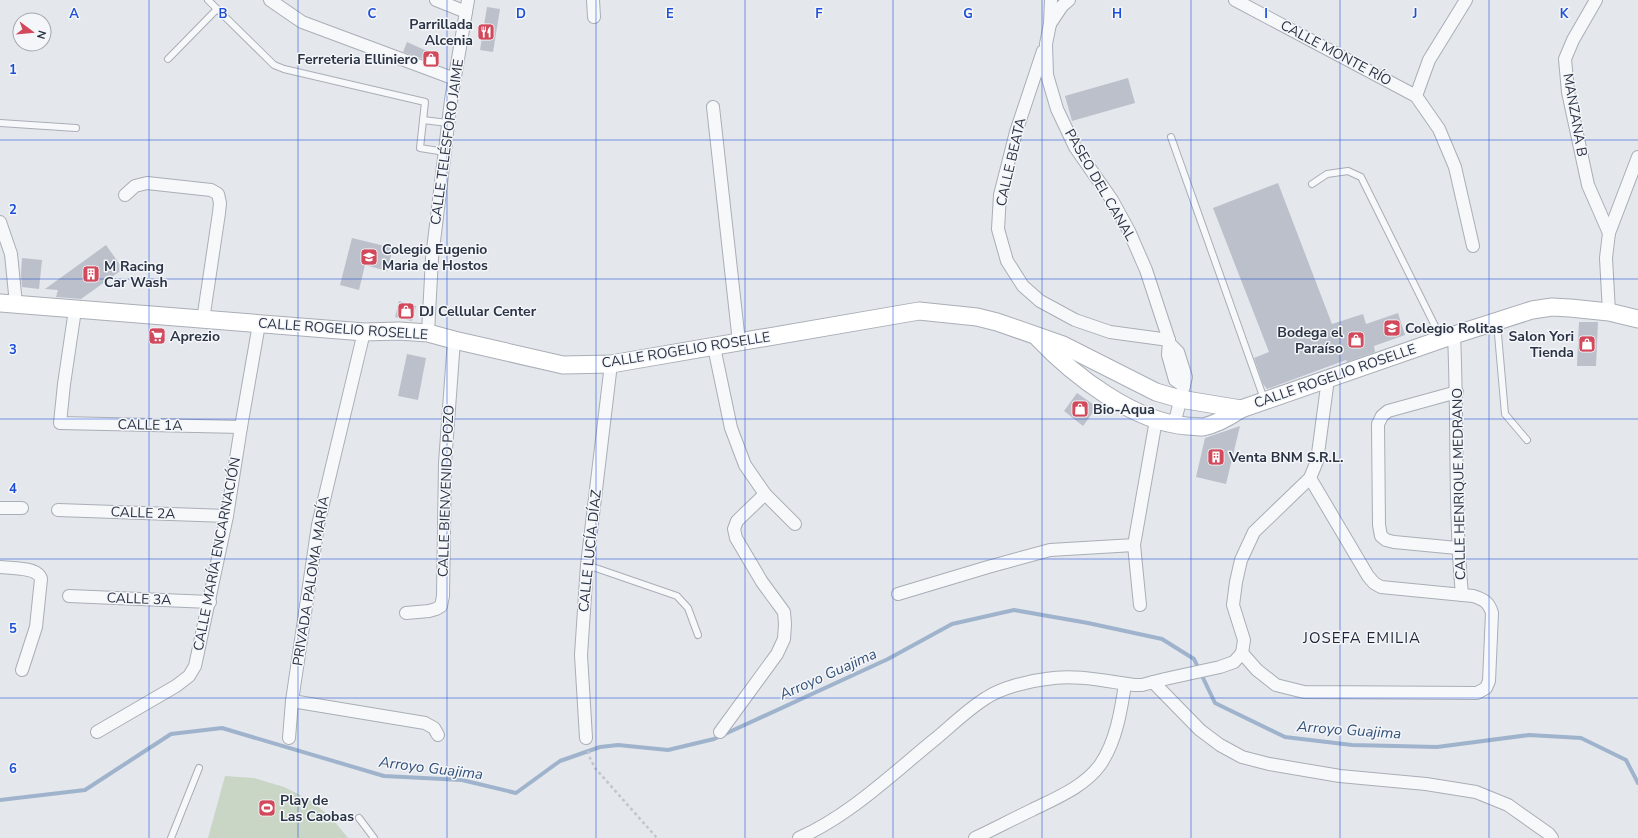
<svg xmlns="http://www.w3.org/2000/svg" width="1638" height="838" font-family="'Nunito Sans',sans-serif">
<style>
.green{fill:#c9d6c5}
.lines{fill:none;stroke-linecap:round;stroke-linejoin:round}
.stream{stroke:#9fb4cc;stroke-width:4}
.building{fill:#bbc0ca}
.lane-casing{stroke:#a9aeb7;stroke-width:8}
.street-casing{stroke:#a9aeb7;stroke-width:14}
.secondary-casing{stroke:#a9aeb7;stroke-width:19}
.path{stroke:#c2c5cb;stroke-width:2.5;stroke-dasharray:3 3;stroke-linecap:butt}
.lane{stroke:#f7f8fa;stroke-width:6}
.street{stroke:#f7f8fa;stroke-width:12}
.secondary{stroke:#fff;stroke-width:17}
.grid{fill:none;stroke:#1d4ed8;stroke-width:1;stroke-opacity:0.55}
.labels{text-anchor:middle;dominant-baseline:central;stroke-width:3;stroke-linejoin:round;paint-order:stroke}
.poi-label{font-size:14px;font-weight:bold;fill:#2b3445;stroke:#f4f6f9;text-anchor:start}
.street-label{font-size:14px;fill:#2b3445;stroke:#f4f6f9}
.neighbourhood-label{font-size:15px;letter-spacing:1px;fill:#1d2536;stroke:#f4f6f9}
.water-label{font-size:15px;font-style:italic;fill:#34527a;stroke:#f4f6f9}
.grid-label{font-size:13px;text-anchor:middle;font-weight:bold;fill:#1d4ed8;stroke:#f4f6f9;stroke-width:3;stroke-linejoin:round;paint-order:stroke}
</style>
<rect width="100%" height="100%" fill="#e4e7ec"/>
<path class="green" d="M225 776 254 778 284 787 308 799 330 816 348 838H208Z"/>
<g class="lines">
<path class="stream" d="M0 800 85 790 171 734 222 728 384 776 462 780 516 793 560 761 600 747 618 745 668 750 714 739 888 659 952 624 1014 610 1088 623 1162 639 1194 659 1215 703 1285 737 1352 745 1437 747 1529 735 1581 738 1626 760 1638 783"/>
</g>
<g class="building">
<path d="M487 7 500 9 493 52 480 50Z"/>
<path d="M407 42 438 56 435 63 403 52Z"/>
<path d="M1128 78 1135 103 1072 121 1065 96Z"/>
<path d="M1278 183 1332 324 1363 314 1366 324 1398 313 1405 335 1374 346 1375 352 1347 362 1346 360 1267 389 1263 384 1254 358 1269 352 1213 208Z"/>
<path d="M352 238 393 248 387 271 365 265 359 290 340 285Z"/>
<path d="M106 245 123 269 81 299 56 297 58 290 45 289Z"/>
<path d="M22 258 42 260 39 289 22 287 21 274Z"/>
<path d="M399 301 416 306 412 321 395 317Z"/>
<path d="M1579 322H1598L1596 366H1577Z"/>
<path d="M407 354 426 358 418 400 398 396Z"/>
<path d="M1077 393 1097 407 1083 426 1064 411Z"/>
<path d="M1240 426 1226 484 1196 477 1205 438Z"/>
</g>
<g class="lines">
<g class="lane-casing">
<g id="lane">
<path d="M208 0 274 65 284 69 425 102 420 148 445 152"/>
<path d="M168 59 217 9"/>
<path d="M423 120 448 123"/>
<path d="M0 123 76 128"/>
<path d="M1171 137 1264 399"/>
<path d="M1312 184 1327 174 1348 171 1361 177 1441 338"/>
<path d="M1497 323 1505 414 1527 440"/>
<path d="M587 565 677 596 688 608 698 635"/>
<path d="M359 818 374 838"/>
<path d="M171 838 199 768"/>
</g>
</g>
<g class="street-casing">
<g id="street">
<path d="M270 0 302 22 455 79"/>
<path d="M436 0 466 12"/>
<path d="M593 0 594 17"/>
<path d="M1051 0 1050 24 1046 44 1047 75 1057 109 1075 147 1112 200 1129 231 1146 270 1169 340 1168 355 1175 380 1184 386"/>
<path d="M1235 0 1416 96 1439 129 1455 167 1473 246"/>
<path d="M1596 0 1573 40 1565 59 1568 92 1588 185 1609 233"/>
<path d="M1050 24 1062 6 1069 0"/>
<path d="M1043 51 1016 132 1000 195 998 229 1007 261 1023 286 1040 301 1075 320 1110 332 1169 340"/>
<path d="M1416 96 1429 60 1466 0"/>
<path d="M713 107 739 342"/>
<path d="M125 195 135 186 147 183 211 190 218 194 220 203 219 213 203 320"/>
<path d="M0 222 11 254 16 304"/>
<path d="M75 310 64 384 60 423 241 427"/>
<path d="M1609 312 1606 258 1609 233 1638 157"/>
<path d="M428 333 432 258 451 100 468 0"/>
<path d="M1454 335C1458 422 1454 509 1462 595"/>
<path d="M1169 343 1178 352 1186 377 1174 425"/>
<path d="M714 347 731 428 745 465 765 494 795 524"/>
<path d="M1457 392 1388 411 1382 416 1378 424 1379 525 1381 536 1386 540 1394 542 1457 548"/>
<path d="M0 508H22"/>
<path d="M58 510 227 516"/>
<path d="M1134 545 1140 605"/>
<path d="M0 567C11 568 38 567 41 579L36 627 22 670"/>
<path d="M898 594 988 567 1050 550 1134 545 1156 420"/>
<path d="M69 596 210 602"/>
<path d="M406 613 429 611 436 609 441 606 443 596 445 463 454 340"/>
<path d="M1242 653 1257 670 1276 685 1304 692 1477 693 1486 688 1489 681 1492 613C1489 602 1483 599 1473 596L1381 587 1374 583 1368 576 1310 478"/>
<path d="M1153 682 1200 730 1220 745 1242 757 1269 764 1340 776 1426 784 1476 792 1508 805 1549 834 1552 838"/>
<path d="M292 701 425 723 434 728 438 735"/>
<path d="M97 732 176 686 189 676 195 666 227 516 241 427 259 324"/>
<path d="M720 732 777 654 784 639 785 624 784 612 762 582 736 538 734 529 737 521 765 494"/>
<path d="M289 738 292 701 318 525 364 332"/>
<path d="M586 738 581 655 587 565 611 364"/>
<path d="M799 838C850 815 891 775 934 740 951 726 967 710 986 698 1001 688 1028 681 1046 679 1075 674 1105 681 1134 685H1142L1165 679 1220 667 1234 662 1242 653 1244 640 1233 605 1236 582 1241 560 1254 532 1310 478 1317 461 1328 379"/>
<path d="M975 838C994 829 1013 819 1032 810 1056 798 1084 787 1100 765 1116 742 1121 711 1125 684"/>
</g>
</g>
<g class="secondary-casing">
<g id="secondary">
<path d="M0 303 364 332 399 331 428 333 454 340 563 365 611 364 919 311 977 317 997 322 1063 345 1156 392 1180 399 1241 409"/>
<path d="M1038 338C1074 376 1134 422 1187 426 1192 426 1198 427 1203 427 1217 424 1229 417 1241 409L1454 335 1532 310 1552 307 1570 308 1609 312 1638 319"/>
</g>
</g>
<path class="path" d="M588 751 590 758 595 768 657 838"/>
<use href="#lane" class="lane"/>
<use href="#street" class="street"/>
<use href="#secondary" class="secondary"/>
</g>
<path class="grid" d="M149 0V838M298 0V838M447 0V838M596 0V838M745 0V838M893 0V838M1042 0V838M1191 0V838M1340 0V838M1489 0V838M0 140H1638M0 279H1638M0 419H1638M0 559H1638M0 698H1638"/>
<defs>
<g id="restaurant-square" transform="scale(0.9)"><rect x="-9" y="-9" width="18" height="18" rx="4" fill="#d1495b" stroke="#f4f6f9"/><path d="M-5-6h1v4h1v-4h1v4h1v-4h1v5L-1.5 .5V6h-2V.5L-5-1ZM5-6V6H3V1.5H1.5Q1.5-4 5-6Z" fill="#fff"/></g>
<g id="shop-square" transform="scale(0.9)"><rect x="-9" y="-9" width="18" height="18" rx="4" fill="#d1495b" stroke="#f4f6f9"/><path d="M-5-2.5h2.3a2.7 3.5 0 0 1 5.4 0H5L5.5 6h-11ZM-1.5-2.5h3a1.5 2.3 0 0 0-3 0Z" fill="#fff"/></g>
<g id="school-square" transform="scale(0.9)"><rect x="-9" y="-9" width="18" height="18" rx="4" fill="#d1495b" stroke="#f4f6f9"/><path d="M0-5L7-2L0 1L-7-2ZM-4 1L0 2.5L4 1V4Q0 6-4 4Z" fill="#fff"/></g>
<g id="building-square" transform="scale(0.9)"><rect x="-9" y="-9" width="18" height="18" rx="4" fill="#d1495b" stroke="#f4f6f9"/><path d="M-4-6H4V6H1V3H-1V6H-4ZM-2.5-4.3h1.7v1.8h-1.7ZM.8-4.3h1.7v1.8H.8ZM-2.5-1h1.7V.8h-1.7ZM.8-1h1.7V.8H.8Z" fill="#fff"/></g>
<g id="supermarket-square" transform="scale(0.9)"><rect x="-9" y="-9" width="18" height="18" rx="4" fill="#d1495b" stroke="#f4f6f9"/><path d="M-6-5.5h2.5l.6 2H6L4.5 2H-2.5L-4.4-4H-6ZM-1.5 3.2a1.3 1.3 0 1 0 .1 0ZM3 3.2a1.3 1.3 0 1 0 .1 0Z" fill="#fff"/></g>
<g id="stadium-square" transform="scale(0.9)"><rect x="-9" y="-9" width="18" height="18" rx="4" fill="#d1495b" stroke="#f4f6f9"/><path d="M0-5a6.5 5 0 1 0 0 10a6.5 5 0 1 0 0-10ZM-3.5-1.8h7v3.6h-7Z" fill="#fff"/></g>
</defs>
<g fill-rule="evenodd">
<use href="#restaurant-square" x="486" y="32"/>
<use href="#shop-square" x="431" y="59"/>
<use href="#school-square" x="369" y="257"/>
<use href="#building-square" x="91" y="274"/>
<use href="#shop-square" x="406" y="311"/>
<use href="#school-square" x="1392" y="328"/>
<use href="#supermarket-square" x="157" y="336"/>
<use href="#shop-square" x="1356" y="340"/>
<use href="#shop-square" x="1587" y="344"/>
<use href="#shop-square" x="1080" y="409"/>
<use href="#building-square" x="1216" y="457"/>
<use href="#stadium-square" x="267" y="808"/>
</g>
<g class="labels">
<g class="poi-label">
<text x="473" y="24" text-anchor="end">Parrillada<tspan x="473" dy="16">Alcenia</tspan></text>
<text x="418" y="59" text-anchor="end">Ferreteria Elliniero</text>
<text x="382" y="249">Colegio Eugenio<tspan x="382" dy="16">Maria de Hostos</tspan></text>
<text x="104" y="266">M Racing<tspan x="104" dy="16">Car Wash</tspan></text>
<text x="419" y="311">DJ Cellular Center</text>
<text x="1405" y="328">Colegio Rolitas</text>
<text x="1343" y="332" text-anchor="end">Bodega el<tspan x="1343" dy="16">Paraíso</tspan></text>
<text x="170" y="336">Aprezio</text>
<text x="1574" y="336" text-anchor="end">Salon Yori<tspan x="1574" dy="16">Tienda</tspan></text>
<text x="1093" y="409">Bio-Aqua</text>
<text x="1229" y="457">Venta BNM S.R.L.</text>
<text x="280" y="800">Play de<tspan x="280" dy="16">Las Caobas</tspan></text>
</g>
<g class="street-label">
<text transform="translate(1336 53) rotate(28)">CALLE MONTE RÍO</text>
<text transform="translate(1575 115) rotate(80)">MANZANA B</text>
<text transform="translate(447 142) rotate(-82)">CALLE TELÉSFORO JAIME</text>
<text transform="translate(1011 162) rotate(-77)">CALLE BEATA</text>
<text transform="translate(1100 185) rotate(60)">PASEO DEL CANAL</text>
<text transform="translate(343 329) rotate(4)">CALLE ROGELIO ROSELLE</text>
<text transform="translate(686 350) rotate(-9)">CALLE ROGELIO ROSELLE</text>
<text transform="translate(1335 376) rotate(-19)">CALLE ROGELIO ROSELLE</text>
<text transform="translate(150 425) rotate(1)">CALLE 1A</text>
<text transform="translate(1459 484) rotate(-91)">CALLE HENRIQUE MEDRANO</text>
<text transform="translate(446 491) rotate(-88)">CALLE BIENVENIDO POZO</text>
<text transform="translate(143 513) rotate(2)">CALLE 2A</text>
<text transform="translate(590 551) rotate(-84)">CALLE LUCÍA DÍAZ</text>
<text transform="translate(217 554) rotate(-79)">CALLE MARÍA ENCARNACIÓN</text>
<text transform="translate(311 581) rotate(-81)">PRIVADA PALOMA MARÍA</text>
<text transform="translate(139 599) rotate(2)">CALLE 3A</text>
</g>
<g class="neighbourhood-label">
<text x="1362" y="638">JOSEFA EMILIA</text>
</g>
<g class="water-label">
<text transform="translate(828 674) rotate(-24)">Arroyo Guajima</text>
<text transform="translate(1349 730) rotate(4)">Arroyo Guajima</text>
<text transform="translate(431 768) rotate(7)">Arroyo Guajima</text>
</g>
</g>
<g class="grid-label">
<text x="74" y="18">A</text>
<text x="223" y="18">B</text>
<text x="372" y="18">C</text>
<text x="521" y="18">D</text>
<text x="670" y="18">E</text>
<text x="819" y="18">F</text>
<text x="968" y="18">G</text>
<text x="1117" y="18">H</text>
<text x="1266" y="18">I</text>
<text x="1415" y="18">J</text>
<text x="1564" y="18">K</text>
<text x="13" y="74">1</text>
<text x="13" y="214">2</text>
<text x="13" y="354">3</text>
<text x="13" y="493">4</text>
<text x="13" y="633">5</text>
<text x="13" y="773">6</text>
</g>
<g transform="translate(32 32) rotate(106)"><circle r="19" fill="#f4f6f9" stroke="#a4a8b1"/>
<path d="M0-3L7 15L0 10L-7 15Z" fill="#d1495b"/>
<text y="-6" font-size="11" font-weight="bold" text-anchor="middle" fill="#2b3445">N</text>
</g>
</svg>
